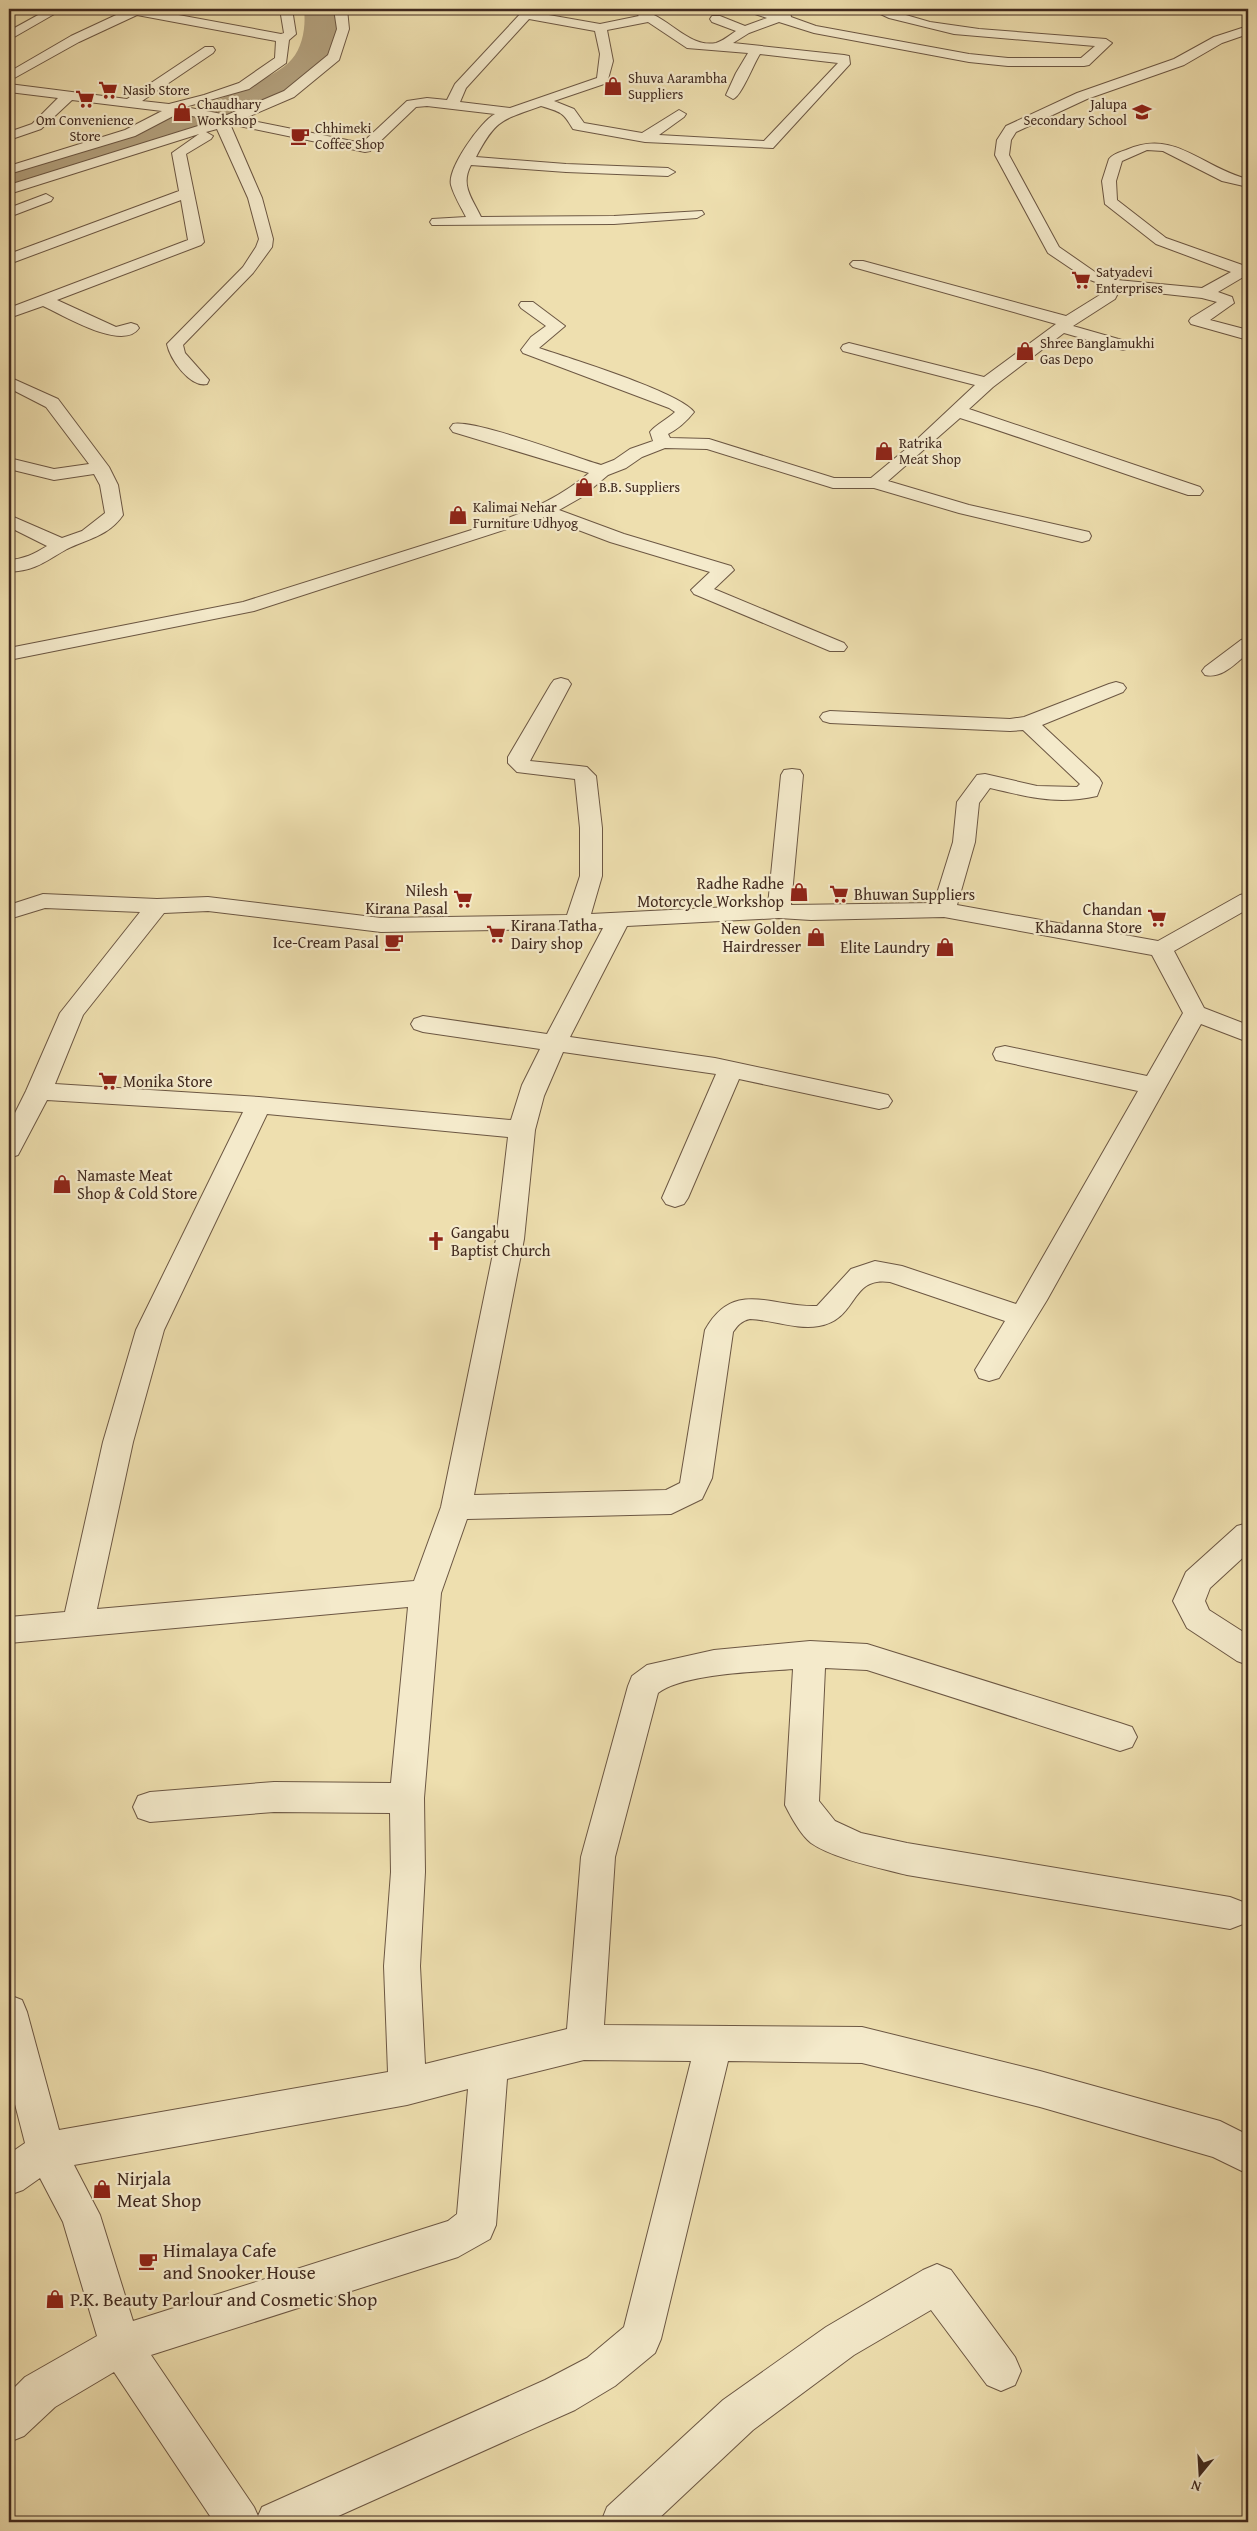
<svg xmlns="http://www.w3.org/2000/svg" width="1257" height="2531" font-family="'Gentium Book Plus',serif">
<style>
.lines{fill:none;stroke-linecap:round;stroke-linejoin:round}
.river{fill:#b3a17e;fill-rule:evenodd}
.minor-casing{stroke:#6c5743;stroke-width:2}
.minor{fill:#f4eacb;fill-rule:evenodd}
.labels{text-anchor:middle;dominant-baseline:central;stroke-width:4.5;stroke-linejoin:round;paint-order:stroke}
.far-poi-label{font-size:14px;fill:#412a1f;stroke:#f4eacb;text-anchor:start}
.poi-label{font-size:16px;fill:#412a1f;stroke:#f4eacb;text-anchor:end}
.near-poi-label{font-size:19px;fill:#412a1f;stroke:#f4eacb;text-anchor:start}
</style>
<rect width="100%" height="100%" fill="#eedfaf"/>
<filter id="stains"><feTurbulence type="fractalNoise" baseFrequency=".004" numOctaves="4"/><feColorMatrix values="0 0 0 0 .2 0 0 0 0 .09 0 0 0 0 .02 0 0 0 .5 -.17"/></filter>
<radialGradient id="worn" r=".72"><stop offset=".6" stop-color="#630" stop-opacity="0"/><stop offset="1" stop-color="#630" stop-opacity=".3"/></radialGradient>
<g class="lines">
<path class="river" d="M304 9H336C349 78 264 107 214 127L9 190V166C88 138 171 124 246 87 262 79 280 73 292 59 303 46 306 26 304 9Z"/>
<g class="minor-casing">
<g id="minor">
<path d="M49 9H63L9 40V31Z"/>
<path d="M146 9 281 34 284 33 280 9H292L296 34 289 40 286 63 249 89 185 107 227 115 284 91 328 55 337 29 334 9H347L349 29 339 60 294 97 243 119 362 143 407 101 427 98 447 100 455 84 522 12 526 11 600 24 639 16 632 9C664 9 686 49 716 43 723 41 730 35 736 31L712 22 710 19 712 16H720L745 26 767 18 749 12 747 9H764L779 13 790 12 791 17 816 26 969 54 1008 58H1081L1095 46 954 34 889 18 870 9H885L930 22 979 29 1106 39 1112 43 1089 65 1084 66H1008L969 62 814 33 779 22 749 33 733 43 844 55 849 56 850 64 773 148 645 142 578 130 573 129C563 112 561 112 541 106 502 120 496 119 476 157L566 164 668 168 675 172 668 176 566 172 471 165C460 185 472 198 481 217L614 216 702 211 704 214 697 218 614 224 432 225 430 222 432 219 466 217C461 207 454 196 451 185 447 169 480 122 495 114L427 106 416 107 370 151 365 152 230 124 262 198 273 239 272 247 253 273 183 345 185 353 209 380 207 384C190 388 170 359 167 344L243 267 256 247 259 239 248 198 217 129 206 132 213 136 211 139 186 154 204 242 201 245 57 300 116 327 131 323 137 325 139 328C123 352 63 315 43 306L9 318V308L188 240 181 200 9 264V254L179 191 172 153 199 134 9 194V185L214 121 179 113 135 136 9 174V166L125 130 162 111 72 100 41 129 9 140V132L32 124 58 98 9 92V84L127 99 205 47H213L215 50 213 53 142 101 169 104 204 95 239 83 275 58 276 41 137 15 79 42 9 81V72L71 36 129 9ZM529 19 595 31 600 54 597 78 510 108 460 102 466 88ZM648 22 687 48 748 53 736 73 726 95 733 99C741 97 754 63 760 54L838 63 764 141 659 135 684 117 686 114 679 110 642 133 584 123 574 109 554 101 607 83 613 61 607 30Z"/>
<path d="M1248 26V34L1222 43 1184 65 1087 99 1016 132 1011 140 1009 155 1059 247 1095 272 1117 280 1202 288 1231 272 1156 244 1105 204 1102 181 1109 159C1113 154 1120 152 1126 150 1175 128 1202 168 1248 179V187L1222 181 1163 151 1147 150 1122 161 1116 181 1117 200 1166 238 1248 267V277L1245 276 1218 292 1232 297 1234 303 1210 320 1248 330V340L1191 324 1189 321 1191 318 1217 302 1202 298 1120 289 1115 299 1073 326 1129 342 1131 345 1129 348 1123 350 1064 333 993 387 969 409 1200 487 1203 491 1200 495H1188C1111 470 1036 442 960 418L888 481 969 505 1089 532 1091 536 1089 540 1082 542 959 513 874 488H833L707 449 665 448 642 457 626 468 608 475 582 497 559 510 624 534 731 566 734 570 714 589 844 643 847 647 844 651H830L694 594 691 590 710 572 610 542 544 517 254 611 9 660V648L243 602 500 521C533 509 562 496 589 473L453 432 450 428 453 424C474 419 574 457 601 465L614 460 630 449 653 441 650 432C655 425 668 419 675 412L669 408 523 353 521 350 531 337 546 326 521 308 519 305 521 302H533L565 326 539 348C568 358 680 392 694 412 687 421 678 429 668 434L670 438 709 439 834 478H871L912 444 975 385 843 351 841 348 843 345 849 343 984 377 1056 324 853 267 850 264 853 261H863L1066 316 1103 293 1106 286 1085 278 1048 253 995 155 997 140 1006 126 1077 93 1174 59 1214 37Z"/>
<path d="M46 194 53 198 51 201 9 217V208Z"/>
<path d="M9 377 58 399 109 467 118 485 123 515C109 536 87 539 67 549 44 562 37 570 9 572V560C24 559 34 554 47 546L9 527V515L62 538 82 531 105 513 100 485 94 474 54 480 9 469V458L54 469 89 464 46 407 9 388Z"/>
<path d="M1248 638V653C1236 663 1222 679 1205 675L1202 671 1205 667 1241 640Z"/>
<path d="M561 678 568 680 571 684 530 761 579 766 587 767 596 776 602 828V876L591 914 768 905 781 775 784 770 792 769 800 770 803 775 791 905 934 903 953 842 957 802 977 775 985 774 1037 786 1077 787 1080 784 1023 730 1010 731 830 723 823 721 820 717 823 713 830 711 1010 719 1024 717 1109 684 1116 682 1123 684 1126 688 1123 692 1042 725 1099 778 1102 783 1097 796C1057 805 1029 797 990 788L979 803 975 842 957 905 1158 941 1240 895 1248 893V909L1174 951 1204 1008 1248 1025V1042L1201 1024 1047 1300 999 1378 989 1381 979 1378 975 1370 1005 1321 890 1282C849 1276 859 1319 819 1326 797 1330 772 1320 750 1319 741 1321 738 1325 733 1332L712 1478 702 1499 671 1514 467 1519 441 1593 424 1798 425 1872 420 1966 425 2064 567 2029 581 1857 628 1686 632 1676 647 1665 714 1650 810 1641 867 1644 1120 1723 1132 1727 1137 1737 1132 1747 1120 1751 867 1670 825 1668 819 1801 835 1821 861 1833 907 1843 1230 1897 1243 1902 1248 1913 1243 1924 1230 1929 907 1875C880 1868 834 1859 811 1843 801 1835 791 1817 785 1805L793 1669C759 1672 684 1673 658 1693L615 1857 604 2025 862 2027 1040 2071 1220 2121 1248 2135V2174L1213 2157 1040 2107 862 2063 728 2061 661 2339 655 2353 615 2386 575 2410 325 2522H214L114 2372 55 2407 24 2436 9 2442V2393L25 2377 97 2336 63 2222 40 2178 23 2190 9 2195V2154L25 2143 9 2081V1995L22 2000 27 2012 59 2130 388 2072 384 1966 391 1872 390 1813 274 1812 150 1822 138 1818 133 1807 138 1796 150 1792 274 1782 391 1783 408 1607 9 1643V1617L65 1612 103 1442 136 1330 243 1112 47 1100 18 1155 9 1158V1125L26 1091 60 1013 140 912 45 908 9 919V905L43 894 157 899 208 897 381 918 567 915 580 876V828L575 779 525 773 517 772 508 763V757L551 684 554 680ZM208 911 381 932 603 928 547 1034 423 1016 414 1019 411 1024 414 1029 423 1032 540 1049 522 1085 511 1120 259 1097 55 1084 83 1015 164 913ZM944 917 1152 955 1183 1013 1147 1076 1005 1046 996 1048 993 1054 996 1060 1005 1062 1138 1091 1016 1304 902 1266 875 1261 851 1269 817 1306C772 1308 734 1278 705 1330L680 1483 666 1490 474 1495 524 1239 535 1130 544 1096 563 1052 716 1074 662 1198 666 1204 675 1207 684 1204 688 1198 739 1079 879 1109 888 1107 892 1101 888 1095 879 1093 715 1058 570 1037 627 926 779 918 811 920ZM267 1114 508 1137 496 1239 441 1507 414 1581 97 1609 133 1442 164 1330ZM584 2060 691 2061 624 2327 587 2358 545 2380 262 2507 258 2516 254 2507 151 2355 458 2257 490 2239 496 2225 507 2079ZM468 2089 457 2214 448 2221 133 2321 100 2215 74 2165 407 2105Z"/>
<path d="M1248 1523V1553L1210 1588 1205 1601 1209 1610 1248 1635V1665L1237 1661 1187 1628 1173 1601 1186 1572 1237 1526Z"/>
<path d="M937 2264 951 2270 1015 2357 1021 2371 1015 2385 1001 2391 987 2385 931 2310 854 2355 753 2430 655 2522H601L607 2507 723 2400 826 2327 923 2270Z"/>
</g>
</g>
<use href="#minor" class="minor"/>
</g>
<defs>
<g id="shop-bare" transform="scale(1.5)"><path d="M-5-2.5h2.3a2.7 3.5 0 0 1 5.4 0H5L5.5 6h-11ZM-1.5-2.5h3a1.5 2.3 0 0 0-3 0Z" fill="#8f2418" stroke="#f4eacb" stroke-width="2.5" paint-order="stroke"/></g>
<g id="supermarket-bare" transform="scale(1.5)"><path d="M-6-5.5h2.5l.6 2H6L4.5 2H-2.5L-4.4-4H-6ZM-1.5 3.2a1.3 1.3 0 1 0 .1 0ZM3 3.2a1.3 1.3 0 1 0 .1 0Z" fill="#8f2418" stroke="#f4eacb" stroke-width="2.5" paint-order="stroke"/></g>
<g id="school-bare" transform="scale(1.5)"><path d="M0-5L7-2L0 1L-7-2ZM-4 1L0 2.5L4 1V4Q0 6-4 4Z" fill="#8f2418" stroke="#f4eacb" stroke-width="2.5" paint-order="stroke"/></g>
<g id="cafe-bare" transform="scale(1.5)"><path d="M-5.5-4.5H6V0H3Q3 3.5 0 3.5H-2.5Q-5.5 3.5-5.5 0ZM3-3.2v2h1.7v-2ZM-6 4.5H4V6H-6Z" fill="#8f2418" stroke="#f4eacb" stroke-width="2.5" paint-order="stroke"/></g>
<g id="church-bare" transform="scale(1.5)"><path d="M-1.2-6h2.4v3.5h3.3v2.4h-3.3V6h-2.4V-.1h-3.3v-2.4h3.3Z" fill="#8f2418" stroke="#f4eacb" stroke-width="2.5" paint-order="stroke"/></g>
</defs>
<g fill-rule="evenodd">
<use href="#shop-bare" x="613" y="86"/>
<use href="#supermarket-bare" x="108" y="90"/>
<use href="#supermarket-bare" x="85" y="99"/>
<use href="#shop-bare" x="182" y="112"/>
<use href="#school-bare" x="1142" y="112"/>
<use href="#cafe-bare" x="300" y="136"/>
<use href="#supermarket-bare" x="1081" y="280"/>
<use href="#shop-bare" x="1025" y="351"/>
<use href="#shop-bare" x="884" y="451"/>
<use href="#shop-bare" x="584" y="487"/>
<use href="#shop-bare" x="458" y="515"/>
<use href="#shop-bare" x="799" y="892"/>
<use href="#supermarket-bare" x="839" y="894"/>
<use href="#supermarket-bare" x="463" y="899"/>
<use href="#supermarket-bare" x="1157" y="918"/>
<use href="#supermarket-bare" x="496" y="934"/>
<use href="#shop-bare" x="816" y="937"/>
<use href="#cafe-bare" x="394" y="942"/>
<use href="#shop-bare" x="945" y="947"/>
<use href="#supermarket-bare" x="108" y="1081"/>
<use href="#shop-bare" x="62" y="1184"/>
<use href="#church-bare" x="436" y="1241"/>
<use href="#shop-bare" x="102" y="2189"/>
<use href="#cafe-bare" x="148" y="2261"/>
<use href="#shop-bare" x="55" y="2299"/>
</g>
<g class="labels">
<g class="far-poi-label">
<text x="628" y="78">Shuva Aarambha<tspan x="628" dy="16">Suppliers</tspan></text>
<text x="123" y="90">Nasib Store</text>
<text x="197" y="104">Chaudhary<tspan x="197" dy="16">Workshop</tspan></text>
<text x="1127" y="104" text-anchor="end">Jalupa<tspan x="1127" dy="16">Secondary School</tspan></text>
<text x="85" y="120" text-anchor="middle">Om Convenience<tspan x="85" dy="16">Store</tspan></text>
<text x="315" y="128">Chhimeki<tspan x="315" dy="16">Coffee Shop</tspan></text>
<text x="1096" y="272">Satyadevi<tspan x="1096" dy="16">Enterprises</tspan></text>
<text x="1040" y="343">Shree Banglamukhi<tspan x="1040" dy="16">Gas Depo</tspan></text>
<text x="899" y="443">Ratrika<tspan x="899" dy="16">Meat Shop</tspan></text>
<text x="599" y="487">B.B. Suppliers</text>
<text x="473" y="507">Kalimai Nehar<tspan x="473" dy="16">Furniture Udhyog</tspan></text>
</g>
<g class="poi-label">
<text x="784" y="883">Radhe Radhe<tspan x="784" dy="18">Motorcycle Workshop</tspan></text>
<text x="448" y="890">Nilesh<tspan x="448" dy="18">Kirana Pasal</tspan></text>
<text x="854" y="894" text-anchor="start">Bhuwan Suppliers</text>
<text x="1142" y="909">Chandan<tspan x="1142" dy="18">Khadanna Store</tspan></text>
<text x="511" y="925" text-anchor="start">Kirana Tatha<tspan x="511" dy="18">Dairy shop</tspan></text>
<text x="801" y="928">New Golden<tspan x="801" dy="18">Hairdresser</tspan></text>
<text x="379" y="942">Ice-Cream Pasal</text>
<text x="930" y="947">Elite Laundry</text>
<text x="123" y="1081" text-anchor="start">Monika Store</text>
<text x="77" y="1175" text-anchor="start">Namaste Meat<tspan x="77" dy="18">Shop &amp; Cold Store</tspan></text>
<text x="451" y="1232" text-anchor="start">Gangabu<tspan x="451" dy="18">Baptist Church</tspan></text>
</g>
<g class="near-poi-label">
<text x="117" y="2178">Nirjala<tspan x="117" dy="22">Meat Shop</tspan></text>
<text x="163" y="2250">Himalaya Cafe<tspan x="163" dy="22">and Snooker House</tspan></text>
<text x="70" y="2299">P.K. Beauty Parlour and Cosmetic Shop</text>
</g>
</g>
<rect width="1257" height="2531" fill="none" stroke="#eedfaf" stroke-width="30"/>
<rect x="10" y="10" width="1237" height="2511" fill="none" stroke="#412a1f" stroke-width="2.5"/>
<rect x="15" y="15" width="1227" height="2501" fill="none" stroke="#412a1f"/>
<g transform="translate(1200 2474) rotate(198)" stroke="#f4eacb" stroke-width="4" paint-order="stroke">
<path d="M0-4L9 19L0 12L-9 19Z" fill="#412a1f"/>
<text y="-8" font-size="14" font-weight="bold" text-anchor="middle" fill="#412a1f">N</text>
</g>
<rect width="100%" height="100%" filter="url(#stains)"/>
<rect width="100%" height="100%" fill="url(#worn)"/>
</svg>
